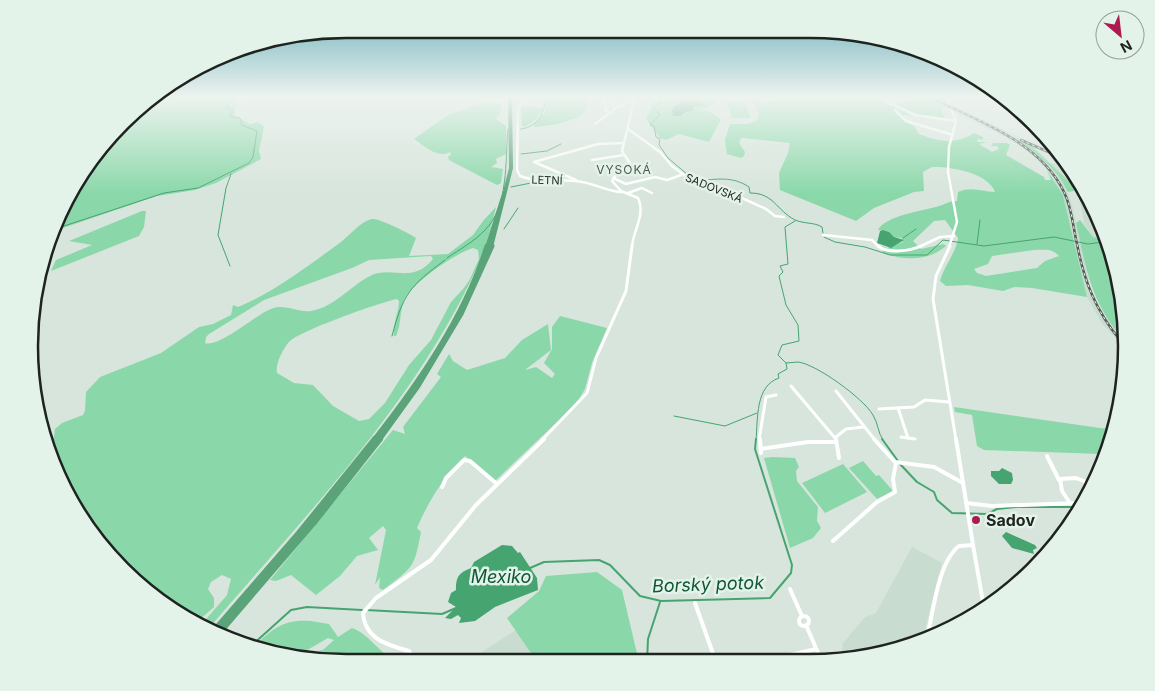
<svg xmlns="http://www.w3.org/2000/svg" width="1155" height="691" font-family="Inter,sans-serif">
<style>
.built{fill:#c8ddcf}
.green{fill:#8ad8a9;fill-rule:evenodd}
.water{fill:#46a471}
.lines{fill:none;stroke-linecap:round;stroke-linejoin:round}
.stream-far1{stroke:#46a471;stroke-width:1}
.stream{stroke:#46a471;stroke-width:2}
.minor-far2{stroke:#fff;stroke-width:2.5}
.minor-far1{stroke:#fff;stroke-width:3}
.minor{stroke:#fff;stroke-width:4}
.highway-far2{stroke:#5ba379;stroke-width:4}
.highway-far1{stroke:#5ba379;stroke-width:5}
.highway{stroke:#5ba379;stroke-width:6}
.rail-casing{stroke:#535a55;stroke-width:2.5}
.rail{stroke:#e4f3e9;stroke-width:1;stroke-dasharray:3;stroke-linecap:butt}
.poi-dot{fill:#ac1a4f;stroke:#e4f3e9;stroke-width:2}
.labels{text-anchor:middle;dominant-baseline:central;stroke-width:5;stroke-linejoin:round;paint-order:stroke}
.far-street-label{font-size:11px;fill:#1e2320;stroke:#e4f3e9}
.far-neighbourhood-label{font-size:12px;letter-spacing:1px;fill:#4c5851;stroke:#e4f3e9}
.near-poi-label{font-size:16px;font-weight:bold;fill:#1e2320;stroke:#e4f3e9;text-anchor:start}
.near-water-label{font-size:18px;font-style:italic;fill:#105835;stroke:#e4f3e9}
.rim{fill:none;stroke:#1e2320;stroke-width:2.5}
</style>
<rect width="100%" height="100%" fill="#d7e5dc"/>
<g class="built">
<path d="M922 97H940L982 120 1057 154 1062 158 1012 137 1048 165 1066 188 1072 205 1091 290 1101 310 1120 335V343L1101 322 1087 297 1063 195 1049 172 1031 154 1007 138Z"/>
<path d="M1050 163H1066L1073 170 1102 239 1093 237 1084 223 1078 190Z"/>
<path d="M912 547 942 563 922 641 911 646 845 659 842 650 843 643 865 617 876 613Z"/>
<path d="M517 629 536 662H467Z"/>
</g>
<g class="green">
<path d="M150 97H209L208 99 237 97 235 116 250 124 258 122 264 127 259 151 261 159 216 183 195 190 157 196 51 232 82 169Z"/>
<path d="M547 97H586C598 120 549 126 535 127L534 124 545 112Z"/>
<path d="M665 97H704L715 100 716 103 700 111 707 110 721 119 709 142 679 134 666 140 660 138 646 119 653 102 663 100ZM682 101H696L697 106 691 111 673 116 672 109Z"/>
<path d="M751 97 764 103 781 97H876L890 106 922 97 943 106 942 113 945 118 904 115 903 120 914 126 919 134C938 142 956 145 974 133L983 137V140L978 139 977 142H988L979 144 992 152 999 149 997 146H991L993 143H1007L1010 145 1006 155 1044 177 1045 180H1051L1047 170 1063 195 1087 297 1032 288 1014 287 1003 291 968 285 946 286 940 281C944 266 956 253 958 238L945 220 934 221 913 241 921 249 944 244 946 246C929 261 904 261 883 253L882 246 887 248 903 242 902 238 894 237 887 231 878 230C886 215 924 211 939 206 946 204 949 201 957 201L958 192C972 186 982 192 995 192 989 173 950 166 932 167L923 172 924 191 914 192 874 208 856 221 780 190 779 173 788 153 790 143 743 138H741L739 143 745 152 744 156 741 158 727 154 725 140 730 124H748L758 120 759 114ZM1034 250C1044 250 1052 248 1059 256L1045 261 1037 268 986 276 977 273 974 269 988 264 992 256Z"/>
<path d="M485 102 500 104 501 111 496 119 506 126V154L496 159 497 163 491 167 503 169 501 183 497 185 449 160 448 157 451 154 450 152C437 159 425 146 414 139L448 115Z"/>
<path d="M726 102H745L751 118H732Z"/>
<path d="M521 106 544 108 536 119 525 127 522 126Z"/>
<path d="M1005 134 1031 145 1076 188 1074 191 1068 192C1055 166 1031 148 1005 134Z"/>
<path d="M496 207C491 227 486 247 478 265 416 402 306 515 209 628L201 625 227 595 231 579 222 575 211 582 208 589 214 598V607L197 622 182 615 177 608 169 609 94 538 51 457 55 429 62 423 83 415 85 411 86 392 100 377 161 353 199 327 213 324 231 315 233 305 238 307C275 292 309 265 341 242 350 235 361 221 372 219 379 218 409 233 416 238L409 256 448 254 473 235 483 221ZM473 248 478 250 479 259 470 279 464 288 451 302 431 340 409 365 385 403 369 419 359 421 333 406 313 385 294 383 277 373C275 364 283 349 289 342 299 331 381 302 397 299L399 301C399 312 392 325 394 336H396C402 324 399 309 405 298 413 283 457 252 473 248ZM431 256 433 259C412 285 392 265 370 276 350 286 335 307 311 311 297 313 285 303 271 309 255 315 219 348 205 343L206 337 209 334 264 300 352 268 369 260Z"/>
<path d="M142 211H146L144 227 139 236 51 271 56 260 92 245 69 241Z"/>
<path d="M1080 220 1093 237 1102 239 1120 284V335C1091 302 1085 264 1076 223Z"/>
<path d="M560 316 607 328 592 363 585 389 576 404 496 480H493L465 456C442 480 430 498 417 528L421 532C414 569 413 567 383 590L379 588 380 577 375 585 386 530 383 526 369 538 378 550 357 556 340 576 316 595 291 575 276 581 270 580 393 430 405 434 403 427 441 377 437 374 449 354 453 361 467 370 505 358 522 340 548 324 551 350 525 370 536 367 552 378 555 374 544 363 552 349V327Z"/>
<path d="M954 407 1100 428 1111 429 1101 454 984 450 977 446 972 415 955 412Z"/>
<path d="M773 457 795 458 799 467 796 471 797 481 818 507 817 521 821 528 813 538 790 548 764 458Z"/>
<path d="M863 461 876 476 879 475 893 491 877 499 849 468Z"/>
<path d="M843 464 867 492 825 513 802 483Z"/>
<path d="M597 572 622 590 639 662H537L507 618 539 591 546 576Z"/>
<path d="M311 621 329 624 338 637 352 628C370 634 380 656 400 662H325L305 658 324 649 334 640 328 638 309 649 292 655 253 647C273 629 282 619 311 621Z"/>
</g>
<g class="water">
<path d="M689 100 702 102 704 105 695 107 692 111 686 112 680 116H673L672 111C674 104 681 100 689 100Z"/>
<path d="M883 230 889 232 894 237 904 240 891 248 877 243 880 231Z"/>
<path d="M1002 468 1012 473 1013 480 1011 484H999L991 476V471H999Z"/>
<path d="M1006 532 1035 545 1037 548 1033 550 1034 554 1012 548 1002 536Z"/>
<path d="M502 545 512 546 518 553 520 552 537 578 538 590 495 607 475 621 459 623 461 618 458 615 451 619 445 618 456 607 448 602 451 593 456 590C456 576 459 573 471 568L474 562Z"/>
</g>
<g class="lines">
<g class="stream-far1">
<path d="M218 97 229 99 227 103"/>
<path d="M662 97 659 104 653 108 660 115 650 125 654 126 656 137 660 139 659 145 668 158 694 180"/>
<path d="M521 129C537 127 546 113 545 97"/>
<path d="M521 154 547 151 561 144"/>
<path d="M698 181C716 179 733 176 749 187L750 193C774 193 776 210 795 220 804 224 814 222 822 227L823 233"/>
<path d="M511 187 536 182"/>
<path d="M795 221 785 227 788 264 780 266 783 272 779 276 786 305 798 325 799 341 782 345 778 355 786 363C790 363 794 362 798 362 816 364 863 398 873 415 878 423 878 433 883 440"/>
<path d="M504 229 518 208"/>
<path d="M52 230 164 193 198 188 249 163 253 157 257 131 242 125 240 118 229 116 233 111 228 108 227 104"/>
<path d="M824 237 835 242 865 247 890 255H927L943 240 984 246 1054 237 1088 244 1103 242"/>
<path d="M903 238 916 229"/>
<path d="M977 244 980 220"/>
<path d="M447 258C460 249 474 242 485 230 509 206 505 161 508 129"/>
<path d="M230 266 218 235 226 188 231 174"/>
<path d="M392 336C403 294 410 286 445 260"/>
<path d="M674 416 725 426 757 413"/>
<path d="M756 440C758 419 755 386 779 378L778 374 787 369 786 363"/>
</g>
<g class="stream">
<path d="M882 439 898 461"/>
<path d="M900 464 917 482 934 492 937 500 952 513 987 514 997 509 1016 507H1079"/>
<path d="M530 568 544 562 599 560 610 565 640 596 661 601 770 598 791 573 792 565 755 449 756 439"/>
<path d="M366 610 442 614 456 608"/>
<path d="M250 647 291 610 307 607 362 610"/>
<path d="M647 662 648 639 660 602"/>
</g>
<g class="minor-far2">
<path d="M487 97 496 101 520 97"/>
<path d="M524 97 518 108 517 170 520 176C544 185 559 177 582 182 595 184 612 193 623 192"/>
<path d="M604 97 606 111 610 113"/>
<path d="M613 97 614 109 635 99"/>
<path d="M877 97 915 115 956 121"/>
<path d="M946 97 956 121 949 147 948 172 957 222 949 247"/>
<path d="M238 100 258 97"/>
<path d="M948 100 961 97"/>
<path d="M895 110 906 121 953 135"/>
<path d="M595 124 615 109"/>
<path d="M628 129 660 152 672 166 691 180 731 193 766 209 775 216 784 217"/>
<path d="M592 160 624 155"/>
<path d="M613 178 626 184 655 177 667 180 681 175"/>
<path d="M576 180 534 162 598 144 624 143"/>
<path d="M628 193 642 188 652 193"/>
<path d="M823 235 872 240 879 247"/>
<path d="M632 247C633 230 646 215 638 198L621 191 612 181 615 176 631 165 622 151 635 97"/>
<path d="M919 247 940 237 954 236"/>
</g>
<g class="minor-far1">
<path d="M878 246C888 254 910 251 921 246"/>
<path d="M950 246 936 276 933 299 956 440"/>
<path d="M791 386 835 438"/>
<path d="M836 391 875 440"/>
<path d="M898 408 908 438"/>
<path d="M879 409 914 407 925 400 949 402"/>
<path d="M901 437 915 439"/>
<path d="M542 440 587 393 596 358 626 291 632 246"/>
<path d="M759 440 766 397 776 395"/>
<path d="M836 440V437L846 429 863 427"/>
</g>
<g class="minor">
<path d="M760 439 761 453"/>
<path d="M836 439 839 458"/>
<path d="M874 439 895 462 934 467 963 483"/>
<path d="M761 449 808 442H835"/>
<path d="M1047 456 1059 480"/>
<path d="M442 487 446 478 464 460 470 461 497 484"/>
<path d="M966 503 992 506 1080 503"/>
<path d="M1070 503 1062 491 1060 479 1076 478 1089 483"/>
<path d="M833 541 877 502 895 492 893 479 896 463"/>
<path d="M973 545 984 608"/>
<path d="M790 589 802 616"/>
<path d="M695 603 716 662"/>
<circle cx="804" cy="621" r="5"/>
<path d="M806 625 822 662"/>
<path d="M927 638C933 613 938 562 959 546L973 545 956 439"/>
<path d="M790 655 816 649"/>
<path d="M414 662 409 651C387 645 365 639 363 613L376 598 431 560 476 505 544 439"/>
</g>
<g class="highway-far2">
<path d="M487 247 503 197"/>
<path d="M491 247 511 168 510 97"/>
</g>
<g class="highway-far1">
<path d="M374 440C419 383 465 316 487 246"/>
<path d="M379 440 418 386 461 314 492 246"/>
</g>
<g class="highway">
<path d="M214 631 299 533 375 439"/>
<path d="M219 633 316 520 380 439"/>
</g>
<g class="rail-casing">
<g id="rail">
<path d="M929 97C976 120 1040 141 1064 192 1072 208 1073 227 1077 244 1084 281 1096 311 1120 340"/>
<path d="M1021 140 1060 157"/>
</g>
</g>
<use href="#rail" class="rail"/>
</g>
<linearGradient id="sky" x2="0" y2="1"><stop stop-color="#67aeb8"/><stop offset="0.5" stop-color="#edf3ef"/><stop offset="1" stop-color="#edf3ef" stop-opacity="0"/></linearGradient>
<rect width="1155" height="194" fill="url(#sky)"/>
<circle class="poi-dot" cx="976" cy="520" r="5"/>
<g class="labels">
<g class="far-street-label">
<text transform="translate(547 180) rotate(2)">LETNÍ</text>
<text transform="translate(714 188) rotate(22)">SADOVSKÁ</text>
</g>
<g class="far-neighbourhood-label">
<text x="624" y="169">VYSOKÁ</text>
</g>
<g class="near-poi-label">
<text x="986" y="520">Sadov</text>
</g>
<g class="near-water-label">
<text x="501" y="576">Mexiko</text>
<text transform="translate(708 584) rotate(-2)">Borský potok</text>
</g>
</g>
<path d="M0 0H1155V691H0ZM346 38H810A308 308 0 0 1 1118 346V346A308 308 0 0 1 810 654H346A308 308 0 0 1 38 346V346A308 308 0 0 1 346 38Z" fill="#e4f3e9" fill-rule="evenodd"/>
<path class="rim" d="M346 38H810A308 308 0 0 1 1118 346V346A308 308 0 0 1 810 654H346A308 308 0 0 1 38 346V346A308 308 0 0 1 346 38Z"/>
<g transform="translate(1120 35) rotate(152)"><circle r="24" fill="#e4f3e9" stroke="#95a099"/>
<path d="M0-4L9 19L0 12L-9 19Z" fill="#ac1a4f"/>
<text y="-8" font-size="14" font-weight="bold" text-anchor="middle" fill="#1e2320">N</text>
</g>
</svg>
